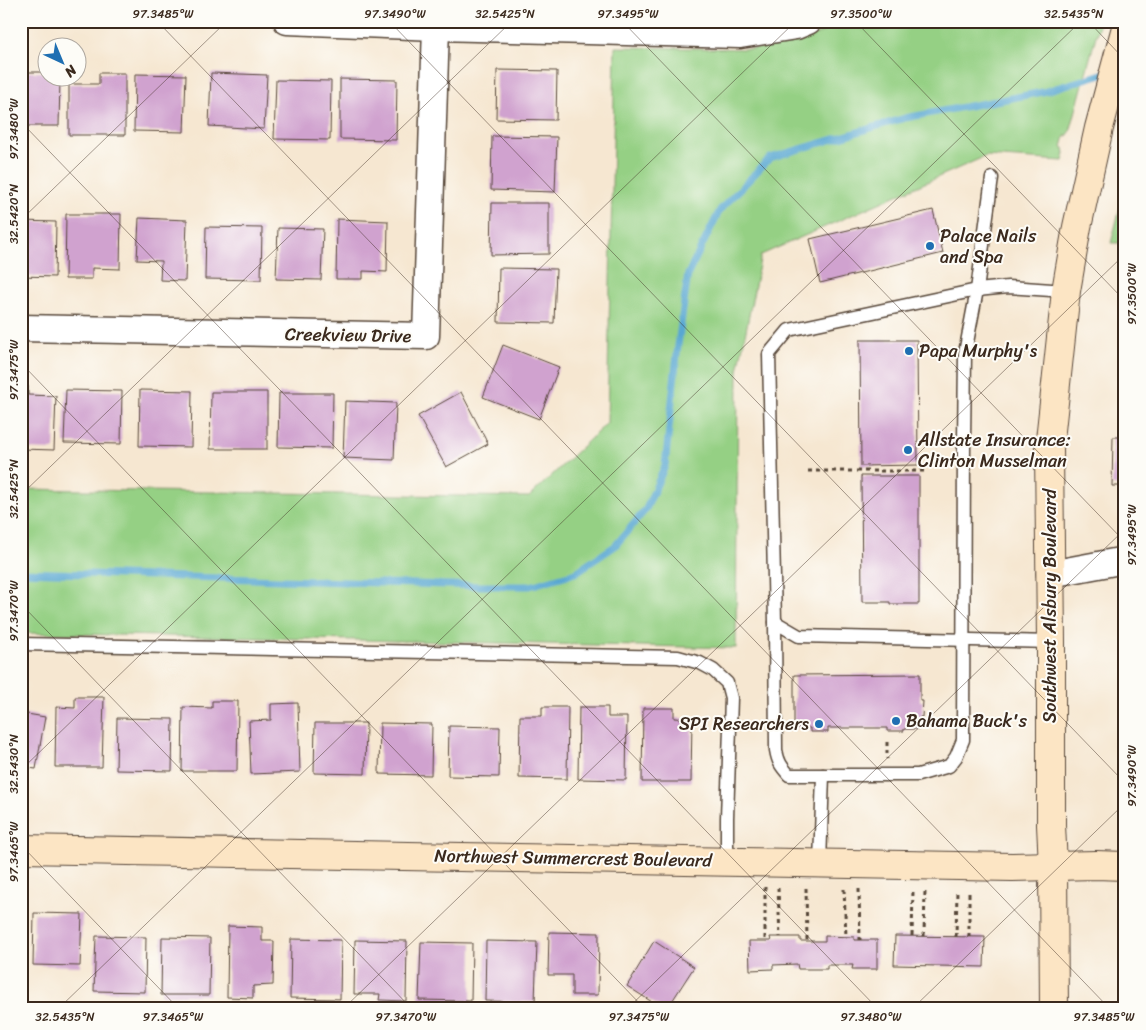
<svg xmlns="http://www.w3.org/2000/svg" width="1146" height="1030" font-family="Sriracha,sans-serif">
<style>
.green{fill:#95d084;stroke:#687d51}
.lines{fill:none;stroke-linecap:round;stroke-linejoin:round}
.stream{stroke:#58a7d2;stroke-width:7}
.building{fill:#d0a2cf}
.lane-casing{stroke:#574639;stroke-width:15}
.street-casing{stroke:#574639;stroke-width:29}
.secondary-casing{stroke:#574639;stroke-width:30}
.path{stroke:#574639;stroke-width:3;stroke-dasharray:4 4;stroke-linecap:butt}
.lane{stroke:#fff;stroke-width:12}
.street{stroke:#fff;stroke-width:26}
.secondary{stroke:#fce5c4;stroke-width:28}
.ticks{fill:none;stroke:#3b2a1e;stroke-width:1;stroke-opacity:0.45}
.poi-dot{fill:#1f6fb2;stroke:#fdfcf7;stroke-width:2}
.labels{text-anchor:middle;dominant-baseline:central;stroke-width:4;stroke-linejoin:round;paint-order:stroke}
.poi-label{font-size:18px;fill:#3b2a1e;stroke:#fdfcf7;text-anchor:start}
.street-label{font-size:18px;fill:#3b2a1e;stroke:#fdfcf7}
.neatline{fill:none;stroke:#3b2a1e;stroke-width:2}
.ticks-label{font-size:12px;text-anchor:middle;fill:#3b2a1e}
</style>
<rect width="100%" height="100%" fill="#fdfcf7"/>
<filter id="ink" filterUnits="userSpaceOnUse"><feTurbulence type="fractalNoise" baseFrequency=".02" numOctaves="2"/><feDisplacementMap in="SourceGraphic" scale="10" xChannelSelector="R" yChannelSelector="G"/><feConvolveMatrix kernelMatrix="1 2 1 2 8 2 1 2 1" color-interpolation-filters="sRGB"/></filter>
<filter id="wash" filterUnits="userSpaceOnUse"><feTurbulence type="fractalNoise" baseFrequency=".0096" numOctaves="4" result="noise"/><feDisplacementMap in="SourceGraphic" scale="20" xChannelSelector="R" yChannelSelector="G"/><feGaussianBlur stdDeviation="1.12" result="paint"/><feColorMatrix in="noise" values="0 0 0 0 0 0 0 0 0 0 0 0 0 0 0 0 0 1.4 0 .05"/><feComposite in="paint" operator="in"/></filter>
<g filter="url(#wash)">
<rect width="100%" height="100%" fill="#f6e7d1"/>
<g class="green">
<path d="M851 21H1100L1070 132 1067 136H1065L1062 147 1064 148 1065 153 1063 161 986 156 761 255 738 371 736 648 21 633V489L529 497 607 423 615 47 752 49 777 46 804 39Z"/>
<path d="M1125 188V243H1111Z"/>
</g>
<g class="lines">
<path class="stream" d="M21 572 482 586H530L575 573 615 546 646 509 665 466 678 345 688 274 720 210 770 158 905 118 1043 92 1108 72"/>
</g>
<g id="blocks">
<g class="building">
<path d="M497 70 557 71 556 120 496 119Z"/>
<path d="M21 72H48V78H60L59 126H21Z"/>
<path d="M99 73H125V135H69V84H99Z"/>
<path d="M211 73 267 75 264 129 209 126Z"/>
<path d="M135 74 186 75 184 132 134 131Z"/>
<path d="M340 79 397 80 396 140 340 139Z"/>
<path d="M276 80 331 81 330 140 274 139Z"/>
<path d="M492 136 557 137 555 192 491 190Z"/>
<path d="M492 203H549V254L491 255Z"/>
<path d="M933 210 943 253 820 283 810 239Z"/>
<path d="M66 214H121L120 269 92 268V279H65Z"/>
<path d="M139 218 187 220 185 281 160 280 161 261 137 260Z"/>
<path d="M337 219 388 221 387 272 363 271V279H336Z"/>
<path d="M21 221 56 222 55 277 21 276Z"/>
<path d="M206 227 262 228 261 280 205 279Z"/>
<path d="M278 228 323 229 321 280 276 279Z"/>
<path d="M499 268 556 269 554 323 498 322Z"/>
<path d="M860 340H917L918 465 861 466Z"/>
<path d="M503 345 559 367 539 419 483 397Z"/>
<path d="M21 386H28V395L56 396 54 450 21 449Z"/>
<path d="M66 390 122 391 121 444 64 443Z"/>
<path d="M140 390 192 391 191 447 139 446Z"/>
<path d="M211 392H267V449H210Z"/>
<path d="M461 392 488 444 446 467 418 416Z"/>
<path d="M279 393H333L332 448 278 447Z"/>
<path d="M345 401 396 403 394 460 343 458Z"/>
<path d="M1113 437H1125V486H1112Z"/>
<path d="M861 476H919V604H890V602H862Z"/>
<path d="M920 674V701H923L922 717H920V729H904V731H887V728H828V732H810V728H794V675Z"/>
<path d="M75 697H104L102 767H55L56 707 75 708Z"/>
<path d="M212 701H238L237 771H182L183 707 212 708Z"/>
<path d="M298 703 300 772 251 774 249 721 271 720V704Z"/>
<path d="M542 707H568L567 779 519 778 520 716H542Z"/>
<path d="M579 707H608V717H627L626 780 578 779Z"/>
<path d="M643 708H674V718L692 719 691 782H642Z"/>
<path d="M21 713 45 717 36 769 21 767Z"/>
<path d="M117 718 173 719 172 771 116 770Z"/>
<path d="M315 723H366L365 774 314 773Z"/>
<path d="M380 723 432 724 431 775 379 774Z"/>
<path d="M449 726 500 727 499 777 448 776Z"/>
<path d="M34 913 82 914 80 966 33 965Z"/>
<path d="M228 926 262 927V941H274L273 985 253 986V998L227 997Z"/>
<path d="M549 932 599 933 598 995H572V975H548Z"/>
<path d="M96 936 146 937 145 992 94 991Z"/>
<path d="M825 936 854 937V940H877V969H852L853 965H827V969H798L797 964 773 965V969L750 970 749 941H771L770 937H800V941H825Z"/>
<path d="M895 936 985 937 984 967 894 965Z"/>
<path d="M162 937 210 938 209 995H161Z"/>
<path d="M291 939 341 940 340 999 290 998Z"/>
<path d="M355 940 407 941 406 1001 379 1000 380 994H354Z"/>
<path d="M486 941 537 942 535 1002 485 1001Z"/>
<path d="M654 941 694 967 667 1009H663L627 986Z"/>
<path d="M421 942 472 943 471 1001 419 1000Z"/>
</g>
</g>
</g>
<g filter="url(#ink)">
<use href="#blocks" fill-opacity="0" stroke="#574639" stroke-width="1"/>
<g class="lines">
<g class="lane-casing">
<g id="lane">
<path d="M775 622 776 750C778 762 781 766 789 775H918L949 766 956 757 963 740 964 443 965 353 977 290 992 178"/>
<path d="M1051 642 799 636 775 622 769 354 789 330 977 290 1008 287 1066 291"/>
<path d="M21 644 678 657 700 663 713 670 727 683 731 698 727 818V861"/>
<path d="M820 863 823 775"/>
</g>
</g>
<g class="street-casing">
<g id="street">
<path d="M287 21 436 27 740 35 796 26 808 21"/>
<path d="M21 328 426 336 436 27"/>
<path d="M1050 574 1125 560"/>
</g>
</g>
<g class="secondary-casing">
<g id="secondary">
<path d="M21 849 1012 867 1096 865 1125 866"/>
<path d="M1054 1009 1053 865 1051 825V642L1049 449 1066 291 1077 227 1099 128 1125 31"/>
</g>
</g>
<g class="path">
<path d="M925 439H945"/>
<path d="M808 471H925"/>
<path d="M887 742V759"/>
<path d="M765 887V941"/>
<path d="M778 888 780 937"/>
<path d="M806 888 807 940"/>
<path d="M844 889 846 937"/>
<path d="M859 889 860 940"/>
<path d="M912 936 913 890"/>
<path d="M924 936 925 890"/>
<path d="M956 937 957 891"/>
<path d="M969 937V891"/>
</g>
<use href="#lane" class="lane"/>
<use href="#street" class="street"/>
<use href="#secondary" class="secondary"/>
</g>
</g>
<path class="ticks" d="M157 21 1110 1009M389 21 1125 783M622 21 1125 542M855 21 1125 301M1088 21 1125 60M21 122 878 1009M21 220 227 21M21 363 645 1009M21 495 512 21M21 604 412 1009M21 770 796 21M21 845 179 1009M58 1009 1081 21M343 1009 1125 254M627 1009 1125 529M912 1009 1125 803"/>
<g class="poi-dot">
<circle cx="930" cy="246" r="5"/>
<circle cx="909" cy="351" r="5"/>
<circle cx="908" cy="450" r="5"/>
<circle cx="896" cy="721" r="5"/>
<circle cx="819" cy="724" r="5"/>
</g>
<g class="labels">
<g class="poi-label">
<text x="940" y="236">Palace Nails<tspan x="940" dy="21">and Spa</tspan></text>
<text x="919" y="351">Papa Murphy's</text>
<text x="918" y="440">Allstate Insurance:<tspan x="918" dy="21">Clinton Musselman</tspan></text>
<text x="906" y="721">Bahama Buck's</text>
<text x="809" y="724" text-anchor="end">SPI Researchers</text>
</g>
<g class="street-label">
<text transform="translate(348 335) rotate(1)">Creekview Drive</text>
<text transform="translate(1050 606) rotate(-90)">Southwest Alsbury Boulevard</text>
<text transform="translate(573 858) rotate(1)">Northwest Summercrest Boulevard</text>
</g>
</g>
<rect width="1146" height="1030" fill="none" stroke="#fdfcf7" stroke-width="55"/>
<g transform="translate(62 62) rotate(136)"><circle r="24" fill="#fdfcf7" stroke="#afa8a0"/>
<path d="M0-4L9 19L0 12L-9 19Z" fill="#1f6fb2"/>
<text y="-8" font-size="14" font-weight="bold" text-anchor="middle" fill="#3b2a1e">N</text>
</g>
<rect x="28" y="28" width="1090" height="974" class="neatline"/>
<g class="ticks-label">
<text x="163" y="18">97.3485°W</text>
<text x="395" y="18">97.3490°W</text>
<text x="505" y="18">32.5425°N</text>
<text x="628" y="18">97.3495°W</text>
<text x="861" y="18">97.3500°W</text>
<text x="1074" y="18">32.5435°N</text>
<text transform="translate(14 129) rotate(-90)" y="4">97.3480°W</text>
<text transform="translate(14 214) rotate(-90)" y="4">32.5420°N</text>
<text transform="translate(1132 294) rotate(-90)" y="4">97.3500°W</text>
<text transform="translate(14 370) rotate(-90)" y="4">97.3475°W</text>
<text transform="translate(14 489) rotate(-90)" y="4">32.5425°N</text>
<text transform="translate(1132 535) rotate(-90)" y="4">97.3495°W</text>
<text transform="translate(14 611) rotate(-90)" y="4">97.3470°W</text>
<text transform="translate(14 764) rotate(-90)" y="4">32.5430°N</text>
<text transform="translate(1132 776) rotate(-90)" y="4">97.3490°W</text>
<text transform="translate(14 852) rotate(-90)" y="4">97.3465°W</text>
<text x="65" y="1021">32.5435°N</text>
<text x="173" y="1021">97.3465°W</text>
<text x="406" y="1021">97.3470°W</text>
<text x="639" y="1021">97.3475°W</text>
<text x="871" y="1021">97.3480°W</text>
<text x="1104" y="1021">97.3485°W</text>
</g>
</svg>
